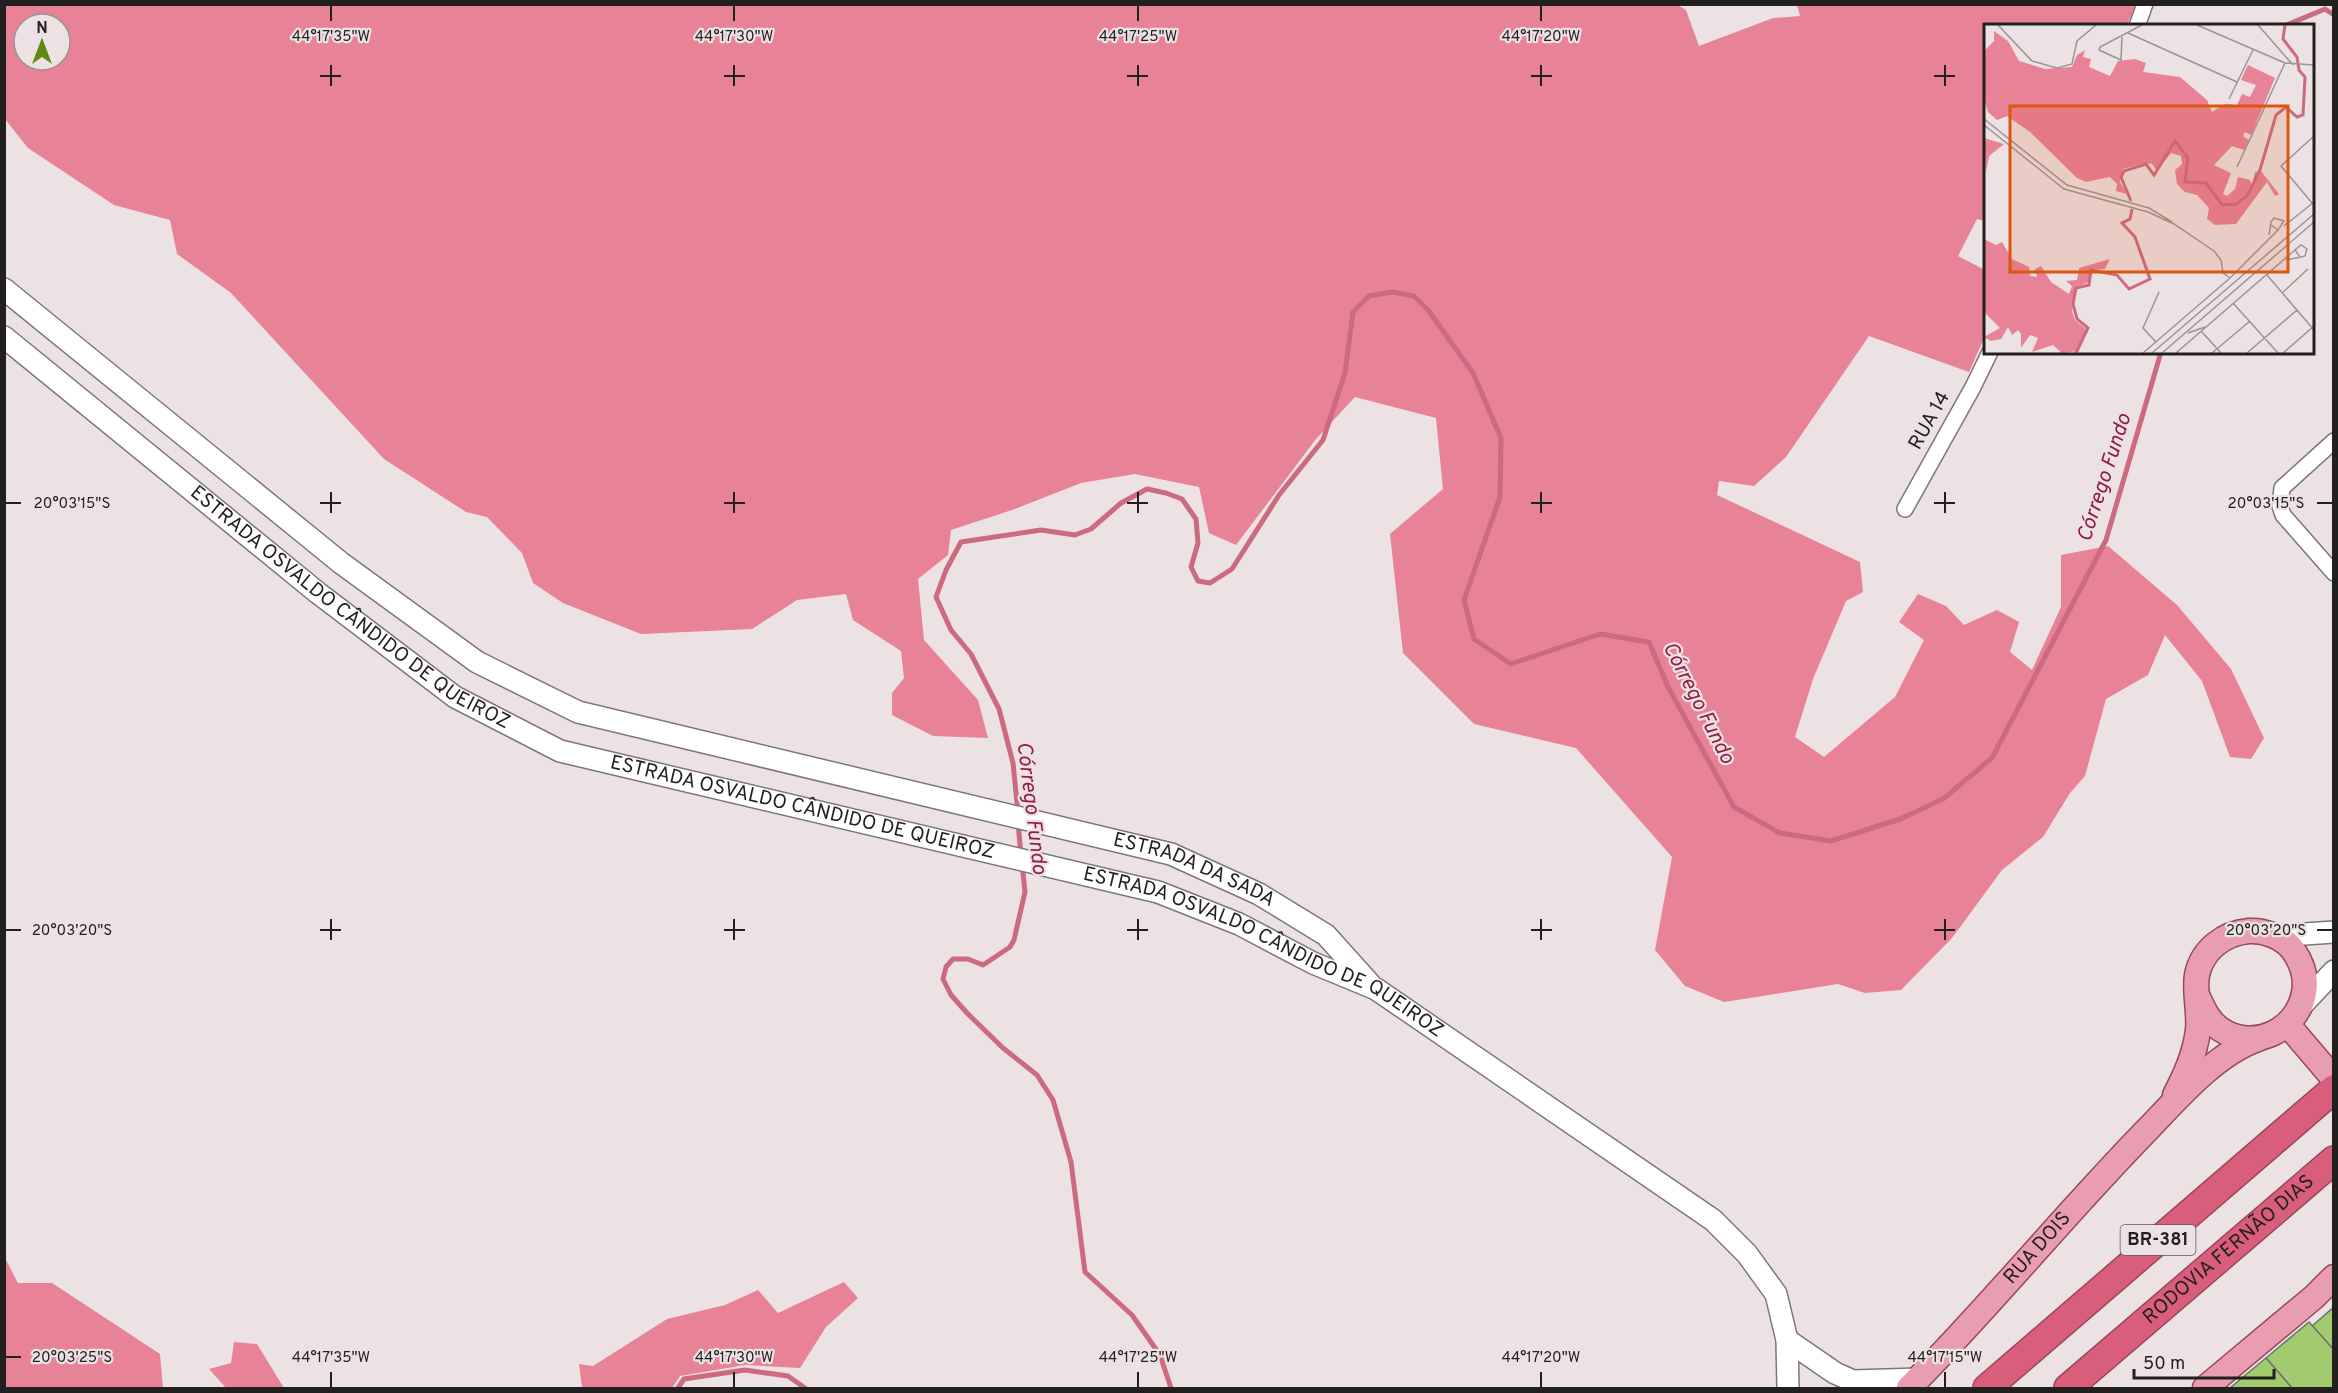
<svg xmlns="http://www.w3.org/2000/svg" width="2338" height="1393" font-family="Overpass,sans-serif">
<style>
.forest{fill:#e78297;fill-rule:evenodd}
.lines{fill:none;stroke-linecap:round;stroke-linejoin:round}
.stream{stroke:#cc6a80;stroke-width:5}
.building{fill:#a2ca6f;stroke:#6f726c;stroke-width:1.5}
.minor-casing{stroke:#7e7677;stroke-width:18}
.secondary-casing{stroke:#7e7677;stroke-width:24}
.primary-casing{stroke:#98485b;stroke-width:27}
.motorway-casing{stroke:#98485b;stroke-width:30}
.minor{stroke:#fff;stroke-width:15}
.secondary{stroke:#fff;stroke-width:21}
.primary{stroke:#e89eb0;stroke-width:24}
.motorway{stroke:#d85e7c;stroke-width:27}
.ticks{fill:none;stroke:#221f1f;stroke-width:2}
.labels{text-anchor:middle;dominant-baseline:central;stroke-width:4.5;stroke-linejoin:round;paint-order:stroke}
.shield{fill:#ece2e4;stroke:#5f5a5a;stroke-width:1.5}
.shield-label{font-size:18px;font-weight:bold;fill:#221f1f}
.street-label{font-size:20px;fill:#221f1f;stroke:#ece2e4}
.water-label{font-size:21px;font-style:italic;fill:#941c44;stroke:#ece2e4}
.inset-river{fill:none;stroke:#cc6a80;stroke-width:3}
.inset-road{fill:none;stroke:#9b9495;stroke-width:1.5}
.view{fill:#de560d;fill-opacity:0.15;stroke:#de560d;stroke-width:3}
.inset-edge{fill:none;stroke:#221f1f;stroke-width:3}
.ticks-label{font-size:15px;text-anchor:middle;fill:#221f1f;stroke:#ece2e4;stroke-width:4.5;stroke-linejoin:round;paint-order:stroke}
</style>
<rect width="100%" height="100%" fill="#ece2e4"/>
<g class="forest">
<path d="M1676 4 1686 10 1699 46 1773 18 1800 16 1797 5H2136L2127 25 1986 26 1985 221 1977 219 1958 256 1985 270V336L1969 372 1869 336 1786 457 1754 486 1719 481 1717 495 1860 562 1863 592 1846 601 1813 679 1795 737 1824 757 1895 697 1924 640 1899 622 1918 594 1946 606 1964 625 1997 610 2019 622 2010 652 2032 670 2061 607V555L2108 546 2177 605 2231 669 2264 738 2251 759 2230 757 2202 681 2165 635 2148 675 2106 699 2085 776 2070 793 2043 837 2002 870 1952 938 1901 990 1865 993 1838 984 1724 1002 1685 986 1655 950 1672 857 1576 748 1474 724 1403 653 1390 534 1443 489 1436 418 1355 397 1316 439 1236 545 1209 533 1199 487 1135 474 1081 483 1012 510 951 530 948 555 918 579 924 640 978 700 988 738 933 736 892 715V693L904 678 901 651 853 620 846 594 797 600 752 629 641 634 563 603 533 583 522 553 487 517 466 512 384 459 231 293 177 254 170 220 114 205 28 148 5 119V5ZM24 24H60V60H24Z"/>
<path d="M4 1256 18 1283H52L160 1354 163 1388H5Z"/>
<path d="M844 1282 858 1298 826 1327 800 1368 745 1365 680 1376 672 1388H582L579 1364 593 1366 667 1319 725 1305 758 1290 778 1313Z"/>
<path d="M234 1342 257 1344 284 1388H226L209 1369 231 1363Z"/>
</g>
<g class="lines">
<g class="stream">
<path d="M2284 26 2325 9 2334 15"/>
<path d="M1018 813 1013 763 999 709 971 654 951 630 936 597 946 570 961 542 1041 530 1075 535 1091 529 1121 503 1147 489 1166 493 1182 499 1196 519 1198 543 1191 567 1198 581 1210 583 1232 569 1279 495 1323 440 1345 373 1353 312 1369 296 1392 292 1414 296 1428 310 1473 373 1501 438 1500 497 1464 600 1474 639 1511 664 1600 634 1649 642 1668 687 1734 807 1780 833 1831 841 1900 819 1943 799 1992 758 2106 540 2161 352"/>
<path d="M1018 823 1021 855"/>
<path d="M1022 864 1025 892 1014 940 1010 947 983 965 968 959H953L946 967 943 979 951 995 967 1013 1003 1048 1037 1075 1053 1100 1071 1162 1085 1272 1132 1315 1160 1355 1171 1388"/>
<path d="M678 1388 684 1379 745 1370 788 1376 805 1388"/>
</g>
</g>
<g class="building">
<path d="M2334 1307V1350L2312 1326Z"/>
<path d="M2309 1322 2334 1350V1388H2292L2266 1358Z"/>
<path d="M2266 1358 2292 1388H2230Z"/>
</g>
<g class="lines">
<g class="minor-casing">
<g id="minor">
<path d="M2137 26 2145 4"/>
<path d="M2334 441 2282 488 2280 506 2283 515 2334 573"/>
<path d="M1905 509 1973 387 1990 352"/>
</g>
</g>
<g class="secondary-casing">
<g id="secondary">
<path id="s1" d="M4 289 341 563 477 662 578 712 1171 854 1259 894 1326 935 1370 984"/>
<path id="s2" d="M4 337 318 593 455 697 560 751 1158 892 1239 924 1313 963 1376 989 1713 1220 1747 1254 1776 1294 1787 1340 1788 1388"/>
<path d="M2276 936 2334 932"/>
<path d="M2302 1005 2334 971"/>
<path d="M1787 1340 1835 1373 1853 1381 1919 1379"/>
</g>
</g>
<g class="primary-casing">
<g id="primary">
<path d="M2288 1025 2334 1079"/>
<path d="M2175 1095C2186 1074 2195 1054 2198 1030 2200 1012 2194 993 2197 975 2202 950 2224 933 2249 931 2264 930 2283 937 2293 950 2302 963 2307 978 2304 993 2297 1031 2253 1052 2220 1029 2208 1021 2203 1008 2197 995"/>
<path id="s3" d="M1909 1388C1991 1305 2065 1214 2147 1130 2178 1098 2215 1054 2258 1039"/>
<path d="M2205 1388 2314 1297 2334 1277"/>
</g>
</g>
<g class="motorway-casing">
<g id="motorway">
<path d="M1987 1388 2334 1089"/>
<path id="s4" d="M2068 1388 2334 1160"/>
</g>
</g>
<use href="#minor" class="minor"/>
<use href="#secondary" class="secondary"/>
<use href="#primary" class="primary"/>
<use href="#motorway" class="motorway"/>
</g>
<path class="ticks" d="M331 6V21M734 6V21M1138 6V21M1541 6V21M331 65V86M734 65V86M1138 65V86M1541 65V86M1945 65V86M320 76H341M724 76H745M1127 76H1148M1531 76H1552M1934 76H1955M331 492V513M734 492V513M1138 492V513M1541 492V513M1945 492V513M6 503H21M320 503H341M724 503H745M1127 503H1148M1531 503H1552M1934 503H1955M2317 503H2332M331 919V940M734 919V940M1138 919V940M1541 919V940M1945 919V940M6 930H21M320 930H341M724 930H745M1127 930H1148M1531 930H1552M1934 930H1955M2317 930H2332M6 1357H21M331 1372V1387M734 1372V1387M1138 1372V1387M1541 1372V1387M1945 1372V1387"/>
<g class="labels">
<rect class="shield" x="2120.5" y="1225" width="75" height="30" rx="4.5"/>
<g class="shield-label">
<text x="2158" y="1240">BR-381</text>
</g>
<g class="street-label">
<text transform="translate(1930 421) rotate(-61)">RUA 14</text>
<text stroke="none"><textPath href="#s2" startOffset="440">ESTRADA OSVALDO CÂNDIDO DE QUEIROZ</textPath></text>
<text stroke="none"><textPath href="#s2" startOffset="944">ESTRADA OSVALDO CÂNDIDO DE QUEIROZ</textPath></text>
<text stroke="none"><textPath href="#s1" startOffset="1352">ESTRADA DA SADA</textPath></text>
<text stroke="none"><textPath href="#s2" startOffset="1430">ESTRADA OSVALDO CÂNDIDO DE QUEIROZ</textPath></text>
<text stroke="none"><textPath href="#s3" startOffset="190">RUA DOIS</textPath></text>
<text stroke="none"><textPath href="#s4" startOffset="212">RODOVIA FERNÃO DIAS</textPath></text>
</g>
<g class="water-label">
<text transform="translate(2105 478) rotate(-72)">Córrego Fundo</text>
<text transform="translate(1698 703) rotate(63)">Córrego Fundo</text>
<text transform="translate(1031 808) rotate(83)">Córrego Fundo</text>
</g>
</g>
<g transform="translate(1984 24)">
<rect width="330" height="330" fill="#ece2e4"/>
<path d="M10 7 24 17 35 37 61 45 88 43 93 31 101 26 99 33 107 35 105 43 126 52 134 37 151 35 162 39 159 48 196 53 223 76 228 88 241 80 253 81 258 70 266 73 272 61 257 56 264 41 291 54 267 111 261 108 259 112 265 116 260 126 248 122 230 141 247 149 239 170 243 172 251 165 254 153 266 156 268 162 271 148 277 147 295 170 291 172 283 158 252 200 231 201 223 195 225 184 213 171 201 168 193 160 191 146 198 140 197 132 187 129 173 147 168 140 161 139 139 145 136 158 143 170 132 167 133 160 126 153 102 158 93 154 46 108 23 92 13 96 4 88 0 74V27L10 17ZM0 114 20 120 5 132 2 148ZM0 215 12 221 18 218 28 235 45 243 46 252 53 253 51 245 57 242 67 258 85 270 88 262 82 257 93 256 95 244 126 235 121 245 107 246 105 258 92 263 88 287 91 296 103 306 94 327 78 329 69 321 48 328 54 314 46 311 37 324V310L34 306 28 311 24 303 17 315 7 317 0 313 16 304 0 288Z" fill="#e78297"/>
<path class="inset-river" d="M147 177 137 153 140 147 162 140 170 151 191 117 204 134 201 158 222 159 238 181 252 180 263 172 276 146 292 91 302 83 313 93 319 91 321 53 315 46 313 33 299 15 301 1M92 329 104 304 93 295 89 280 92 264 105 261 107 246 133 251 145 265 166 255 151 213 138 199 146 195 148 185"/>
<path class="inset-road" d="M14 1 48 37 73 44 88 40 93 17 112 1M213 1 301 39 330 41M274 1 309 41M144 9 253 58M138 13 137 36 115 26 116 23 158 1M245 75 269 26M0 95 83 161 165 184 188 198M0 101 80 165 164 188 190 200 230 227 237 236 239 249 246 254M253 143 301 39M328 179 297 142 330 112M300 202 330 178M285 211 287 198 290 194 300 197 294 206 287 201M302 236 317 233 321 232 323 225 317 221 311 226 316 233M283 251 330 306M298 269 324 245M249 279 294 329M217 307 237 329M204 309 221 303M172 318 159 304 175 268M159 329 246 254 294 206M168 329 330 190M178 329 330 198M192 329 311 226M228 329 266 297M263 329 313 286M299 329 330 302"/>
<path class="view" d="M26 82H304V248H26Z"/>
<rect width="330" height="330" class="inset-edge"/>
</g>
<g class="ticks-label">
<text x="331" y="41">44°17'35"W</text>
<text x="734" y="41">44°17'30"W</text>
<text x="1138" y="41">44°17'25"W</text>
<text x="1541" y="41">44°17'20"W</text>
<text x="72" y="508">20°03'15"S</text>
<text x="2266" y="508">20°03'15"S</text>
<text x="72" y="935">20°03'20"S</text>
<text x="2266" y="935">20°03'20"S</text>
<text x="72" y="1362">20°03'25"S</text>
<text x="331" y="1362">44°17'35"W</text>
<text x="734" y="1362">44°17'30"W</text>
<text x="1138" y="1362">44°17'25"W</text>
<text x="1541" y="1362">44°17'20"W</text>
<text x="1945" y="1362">44°17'15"W</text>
</g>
<rect width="2338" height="1393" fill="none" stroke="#221f1f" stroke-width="12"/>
<g transform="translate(42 42)"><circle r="28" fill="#ece2e4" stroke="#9b9495" stroke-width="1.5"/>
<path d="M0-4.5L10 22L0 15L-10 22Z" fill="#608915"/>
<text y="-9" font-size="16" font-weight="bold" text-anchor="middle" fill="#221f1f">N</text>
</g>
<path d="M2134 1369v9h140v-9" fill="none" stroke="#221f1f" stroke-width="3"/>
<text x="2143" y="1369" font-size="18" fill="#221f1f" stroke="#ece2e4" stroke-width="4.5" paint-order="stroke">50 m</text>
</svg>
